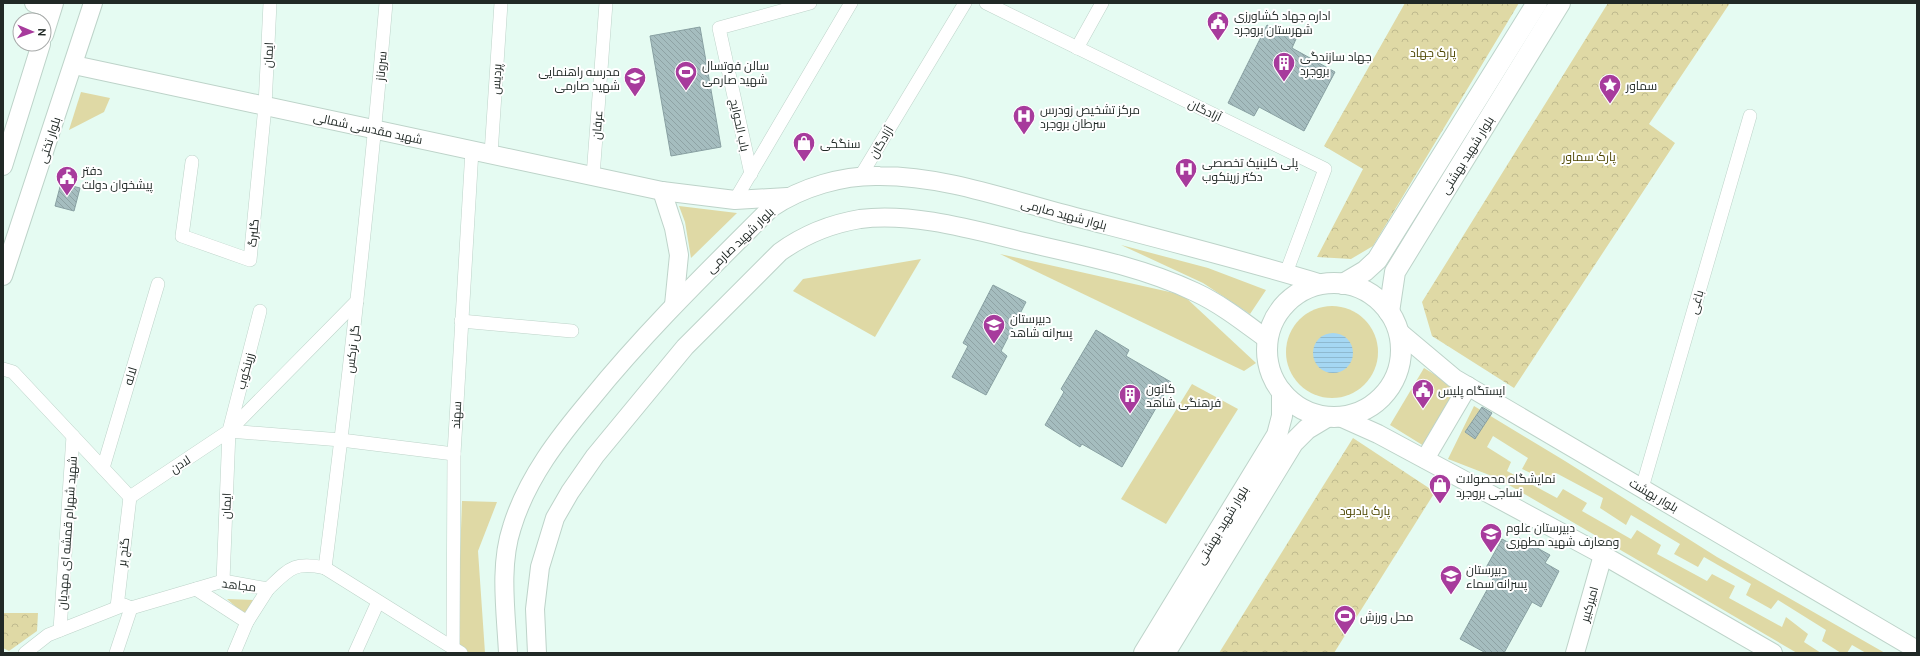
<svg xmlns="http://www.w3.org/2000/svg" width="1920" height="656" font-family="Ubuntu,Cairo,sans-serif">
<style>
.grass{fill:#dfd9a5}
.forest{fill:url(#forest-crowns)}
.water{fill:url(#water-rules)}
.building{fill:url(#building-back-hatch);stroke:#88a0a2}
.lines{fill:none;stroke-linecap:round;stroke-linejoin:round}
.street-casing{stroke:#bdd3c9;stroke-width:14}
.secondary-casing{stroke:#bdd3c9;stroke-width:20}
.primary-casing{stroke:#bdd3c9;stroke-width:22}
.street{stroke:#fff;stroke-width:13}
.secondary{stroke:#fff;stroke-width:18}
.primary{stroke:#fff;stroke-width:20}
.labels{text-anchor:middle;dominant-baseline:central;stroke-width:4;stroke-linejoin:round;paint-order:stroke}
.poi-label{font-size:12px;fill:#212926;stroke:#fff;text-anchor:start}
.park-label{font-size:12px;fill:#4d4600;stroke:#fff}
.street-label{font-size:12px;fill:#212926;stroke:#fff}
</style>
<defs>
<pattern id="forest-crowns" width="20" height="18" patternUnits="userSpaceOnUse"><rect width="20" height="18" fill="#dfd9a5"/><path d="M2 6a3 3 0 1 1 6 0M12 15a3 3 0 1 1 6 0" fill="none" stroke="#bfba8e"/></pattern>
<pattern id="water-rules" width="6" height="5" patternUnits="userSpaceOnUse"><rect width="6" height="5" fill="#a5d7f3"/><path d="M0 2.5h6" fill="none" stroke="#8eb9d0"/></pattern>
<pattern id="building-back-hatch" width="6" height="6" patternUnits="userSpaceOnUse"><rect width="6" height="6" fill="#a5bdbf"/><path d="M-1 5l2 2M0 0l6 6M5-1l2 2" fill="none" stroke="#8ea2a4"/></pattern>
</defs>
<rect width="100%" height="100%" fill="#e5fbf2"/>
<g class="grass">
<path d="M81 92 110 98 104 112 69 130Z"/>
<path d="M679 206 737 213 691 258 685 222Z"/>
<path d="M1121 245 1208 268 1266 290 1250 314 1203 283Z"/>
<path d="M1000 254 1183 295 1256 363 1244 371Z"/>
<path d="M921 259 875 337 793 291 803 279Z"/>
<circle cx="1332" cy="352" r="46"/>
<path d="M1424 368 1458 389 1424 446 1390 425Z"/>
<path d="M1192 384 1238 409 1166 524 1121 499Z"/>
<path d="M1474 406 1565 461 1717 557 1885 653H1866L1852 645 1847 653H1841L1822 641 1826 630 1778 600 1771 609 1746 595 1751 584 1704 557 1698 567 1674 554 1680 544 1631 515 1626 525 1600 508 1603 498 1556 473 1551 482 1522 469 1528 458 1493 436 1487 447 1511 462 1507 471 1557 498 1563 489 1587 503 1582 511 1631 539 1637 530 1661 545 1657 554 1707 581 1712 574 1735 586 1729 598 1782 627 1786 617 1808 634 1804 642 1821 653H1797L1497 478 1448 459Z"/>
<path d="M462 501 497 502 478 551 485 653H466L457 644Z"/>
<path d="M227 599 254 600 244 614Z"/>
</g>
<g class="forest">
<path d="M1405 3H1519L1373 246 1351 259 1317 257 1363 169 1324 146Z"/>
<path d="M1608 3H1730L1649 124 1675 143 1514 388 1432 336 1422 302Z"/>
<path d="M1353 438 1435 492 1334 653H1219Z"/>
<path d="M3 613H38L37 631 9 651 3 648Z"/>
</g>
<circle class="water" cx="1333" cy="353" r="20"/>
<g class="building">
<path d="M1267 25 1296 39 1292 48 1335 72 1304 131 1259 107 1254 116 1228 103Z"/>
<path d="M700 27 721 147 671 156 650 36Z"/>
<path d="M61 183 80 188 74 211 55 206Z"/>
<path d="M993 285 1026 302 1001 351 1007 356 986 395 952 377 968 346 963 343Z"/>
<path d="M1096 330 1129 350 1126 356 1171 382 1122 467 1082 444 1080 447 1045 425 1064 392 1061 389Z"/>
<path d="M1482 407 1492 413 1475 439 1465 432Z"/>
<path d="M1519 538 1550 555 1545 563 1559 571 1541 607 1532 602 1504 653H1486L1460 639 1493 579 1483 573 1502 539 1515 546Z"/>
</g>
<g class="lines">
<g class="street-casing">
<g id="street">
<path d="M986 3 1325 169 1286 273"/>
<path d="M1077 48 1102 3"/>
<path d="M491 154 501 3"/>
<path d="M192 162 182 236 250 260 265 106 270 3"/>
<path d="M751 174 719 28 810 3"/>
<path d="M593 176 606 3"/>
<path d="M860 177 965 3"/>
<path d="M735 200 851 3"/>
<path d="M461 321 572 331"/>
<path d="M3 369 13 372 130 497 229 431 357 301"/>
<path d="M229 431 341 440 454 454 472 150"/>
<path d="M103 468 158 284"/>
<path d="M1642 488 1750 116"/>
<path d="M325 568C349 380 370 192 386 3"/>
<path d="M223 581 229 431 260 311"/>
<path d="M196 589 247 622"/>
<path d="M117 607 130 497"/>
<path d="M60 630 73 436"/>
<path d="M453 648 454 454"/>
<path d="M25 653 48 635 124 605 131 608 223 581 268 589C289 569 294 561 325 568L461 653"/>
<path d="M116 653 131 608"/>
<path d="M234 653 247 622 268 589"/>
<path d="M355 653 378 602"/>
</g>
</g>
<g class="secondary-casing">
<g id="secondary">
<path d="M34 3 52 8"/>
<path d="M44 35 54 3"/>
<path d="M74 65 662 191 735 200 787 197"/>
<path d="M3 166 41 44"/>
<path d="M662 191 674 228 679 255 674 305"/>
<path d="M3 276 93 3"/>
<path d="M1398 331 1454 378 1917 650"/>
<path d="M1340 417 1378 434 1603 555 1773 653"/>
<path d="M1425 459 1468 386"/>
<path d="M508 653C506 612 499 566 512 527 527 478 559 437 591 399 646 331 709 270 771 208 802 187 843 175 880 176 941 176 1001 197 1060 213 1148 236 1236 258 1322 284"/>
<path d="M537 653 535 609 540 567 555 518 570 492 595 456 685 347 780 252C805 234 830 224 860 219 912 212 974 230 1024 242 1081 255 1142 267 1195 292 1221 304 1245 323 1268 340"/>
<path d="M1575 653 1603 555"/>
</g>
</g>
<g class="primary-casing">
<g id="primary">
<circle cx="1334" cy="350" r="67"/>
<path d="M1343 284 1365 271 1377 260 1537 3"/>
<path d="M1389 312 1395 272 1560 3"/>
<path d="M1144 653 1277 435 1282 416V392"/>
<path d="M1165 653 1293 443 1307 429 1327 417"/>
</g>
</g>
<use href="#street" class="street"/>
<use href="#secondary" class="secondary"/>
<use href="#primary" class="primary"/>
</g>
<defs>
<g id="civic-pin" transform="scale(1.15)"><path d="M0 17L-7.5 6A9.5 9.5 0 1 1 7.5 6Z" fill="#a73b9c" stroke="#fff"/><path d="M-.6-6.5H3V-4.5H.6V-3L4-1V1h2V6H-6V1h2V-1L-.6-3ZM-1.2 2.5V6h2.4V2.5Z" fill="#fff"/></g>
<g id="building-pin" transform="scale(1.15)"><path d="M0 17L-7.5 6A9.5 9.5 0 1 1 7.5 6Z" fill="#a73b9c" stroke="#fff"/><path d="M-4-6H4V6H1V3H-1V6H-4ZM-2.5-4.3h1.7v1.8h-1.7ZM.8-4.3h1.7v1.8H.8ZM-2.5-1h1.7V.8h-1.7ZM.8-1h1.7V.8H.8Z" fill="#fff"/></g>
<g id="stadium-pin" transform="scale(1.15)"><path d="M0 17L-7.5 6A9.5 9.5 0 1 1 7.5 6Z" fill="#a73b9c" stroke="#fff"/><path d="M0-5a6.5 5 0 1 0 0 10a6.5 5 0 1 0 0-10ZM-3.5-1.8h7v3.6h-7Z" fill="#fff"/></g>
<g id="school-pin" transform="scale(1.15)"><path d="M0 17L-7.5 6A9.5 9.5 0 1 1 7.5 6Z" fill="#a73b9c" stroke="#fff"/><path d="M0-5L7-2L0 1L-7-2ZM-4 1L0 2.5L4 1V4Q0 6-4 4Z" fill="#fff"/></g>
<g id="sight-pin" transform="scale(1.15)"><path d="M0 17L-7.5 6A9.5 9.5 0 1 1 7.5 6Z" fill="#a73b9c" stroke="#fff"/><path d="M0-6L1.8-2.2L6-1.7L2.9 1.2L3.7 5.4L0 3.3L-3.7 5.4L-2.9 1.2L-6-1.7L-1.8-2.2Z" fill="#fff"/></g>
<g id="hospital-pin" transform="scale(1.15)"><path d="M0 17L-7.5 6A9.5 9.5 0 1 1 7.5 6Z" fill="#a73b9c" stroke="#fff"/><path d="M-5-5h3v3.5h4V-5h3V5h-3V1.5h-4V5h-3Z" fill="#fff"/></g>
<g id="shop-pin" transform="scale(1.15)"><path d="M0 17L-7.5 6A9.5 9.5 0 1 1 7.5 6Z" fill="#a73b9c" stroke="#fff"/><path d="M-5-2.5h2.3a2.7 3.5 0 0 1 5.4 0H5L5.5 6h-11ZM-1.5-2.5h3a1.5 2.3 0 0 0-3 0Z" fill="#fff"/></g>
</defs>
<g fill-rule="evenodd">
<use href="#civic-pin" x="1218" y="22"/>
<use href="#building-pin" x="1284" y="63"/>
<use href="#stadium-pin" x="686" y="72"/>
<use href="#school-pin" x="635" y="78"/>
<use href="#sight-pin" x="1610" y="85"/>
<use href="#hospital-pin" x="1024" y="116"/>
<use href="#shop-pin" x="804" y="143"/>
<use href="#hospital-pin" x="1186" y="169"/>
<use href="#civic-pin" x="67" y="177"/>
<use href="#school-pin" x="994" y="325"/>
<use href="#civic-pin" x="1423" y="390"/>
<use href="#building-pin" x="1130" y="395"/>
<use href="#shop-pin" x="1440" y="485"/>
<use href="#school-pin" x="1491" y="534"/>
<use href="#school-pin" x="1451" y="576"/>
<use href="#stadium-pin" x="1345" y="616"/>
</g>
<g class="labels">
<g class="poi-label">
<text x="1234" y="15">اداره جهاد کشاورزی<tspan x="1234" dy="14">شهرستان بروجرد</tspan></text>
<text x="1300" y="56">جهاد سازندگی<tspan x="1300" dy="14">بروجرد</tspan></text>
<text x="702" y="65">سالن فوتسال<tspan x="702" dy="14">شهید صارمی</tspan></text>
<text x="620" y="71" text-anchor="end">مدرسه راهنمایی<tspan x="620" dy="14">شهید صارمی</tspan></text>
<text x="1626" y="85">سماور</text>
<text x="1040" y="109">مرکز تشخیص زودرس<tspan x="1040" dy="14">سرطان بروجرد</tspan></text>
<text x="820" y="143">سنگکی</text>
<text x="1202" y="162">پلی کلینیک تخصصی<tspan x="1202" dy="14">دکتر زرینکوب</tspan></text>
<text x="82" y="170">دفتر<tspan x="82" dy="14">پیشخوان دولت</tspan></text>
<text x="1010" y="318">دبیرستان<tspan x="1010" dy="14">پسرانه شاهد</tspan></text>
<text x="1146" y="388">کانون<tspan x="1146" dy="14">فرهنگی شاهد</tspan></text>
<text x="1438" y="390">ایستگاه پلیس</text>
<text x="1456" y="478">نمایشگاه محصولات<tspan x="1456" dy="14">نساجی بروجرد</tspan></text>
<text x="1506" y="527">دبیرستان علوم<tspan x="1506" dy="14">ومعارف شهید مطهری</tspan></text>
<text x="1466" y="569">دبیرستان<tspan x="1466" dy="14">پسرانه سماء</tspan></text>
<text x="1360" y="616">محل ورزش</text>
</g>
<g class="park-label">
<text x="1433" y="52">پارک جهاد</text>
<text x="1589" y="156">پارک سماور</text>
<text x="1365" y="510">پارک یادبود</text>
</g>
<g class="street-label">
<text transform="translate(268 55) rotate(-87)">ایمان</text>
<text transform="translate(381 66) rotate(-85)">سروناز</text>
<text transform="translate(496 79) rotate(-86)">پردیس</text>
<text transform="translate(1205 110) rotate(26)">آزادگان</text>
<text transform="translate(597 125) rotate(-86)">عرفان</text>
<text transform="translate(740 125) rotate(78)">باب الحوایج</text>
<text transform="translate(368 128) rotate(12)">شهید مقدسی شمالی</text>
<text transform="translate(49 140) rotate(-72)">بلوار تختی</text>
<text transform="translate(881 142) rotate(-59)">آزادگان</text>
<text transform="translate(1467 155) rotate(-58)">بلوار شهید بهشتی</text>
<text transform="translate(1064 214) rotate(15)">بلوار شهید صارمی</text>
<text transform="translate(253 233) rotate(-84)">گلبرگ</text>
<text transform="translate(740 240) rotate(-44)">بلوار شهید صارمی</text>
<text transform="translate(1696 302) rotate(-74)">باغی</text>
<text transform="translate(352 349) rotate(-83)">گل نرکس</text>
<text transform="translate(245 371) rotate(-75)">زرینکوب</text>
<text transform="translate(130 376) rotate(-73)">لاله</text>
<text transform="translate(456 415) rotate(-87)">سهند</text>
<text transform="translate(180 464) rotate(-33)">لادن</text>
<text transform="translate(1654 495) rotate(30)">بلوار بهشت</text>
<text transform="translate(226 506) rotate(-88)">ایمان</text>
<text transform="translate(1222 525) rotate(-59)">بلوار شهید بهشتی</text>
<text transform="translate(67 533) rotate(-86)">شهید شهرام قمشه ای مهدیان</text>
<text transform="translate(123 552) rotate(-83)">گنج بر</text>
<text transform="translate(239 585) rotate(7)">مجاهد</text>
<text transform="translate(1589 604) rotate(-74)">امیرکبیر</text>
</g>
</g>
<rect width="1920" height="656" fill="none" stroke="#212926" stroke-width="8"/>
<g transform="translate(32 32) rotate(92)"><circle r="19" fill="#ffffff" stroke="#a6a9a8"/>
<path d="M0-3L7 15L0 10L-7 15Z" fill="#a73b9c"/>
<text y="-6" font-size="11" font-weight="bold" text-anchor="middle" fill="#212926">N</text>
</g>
</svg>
